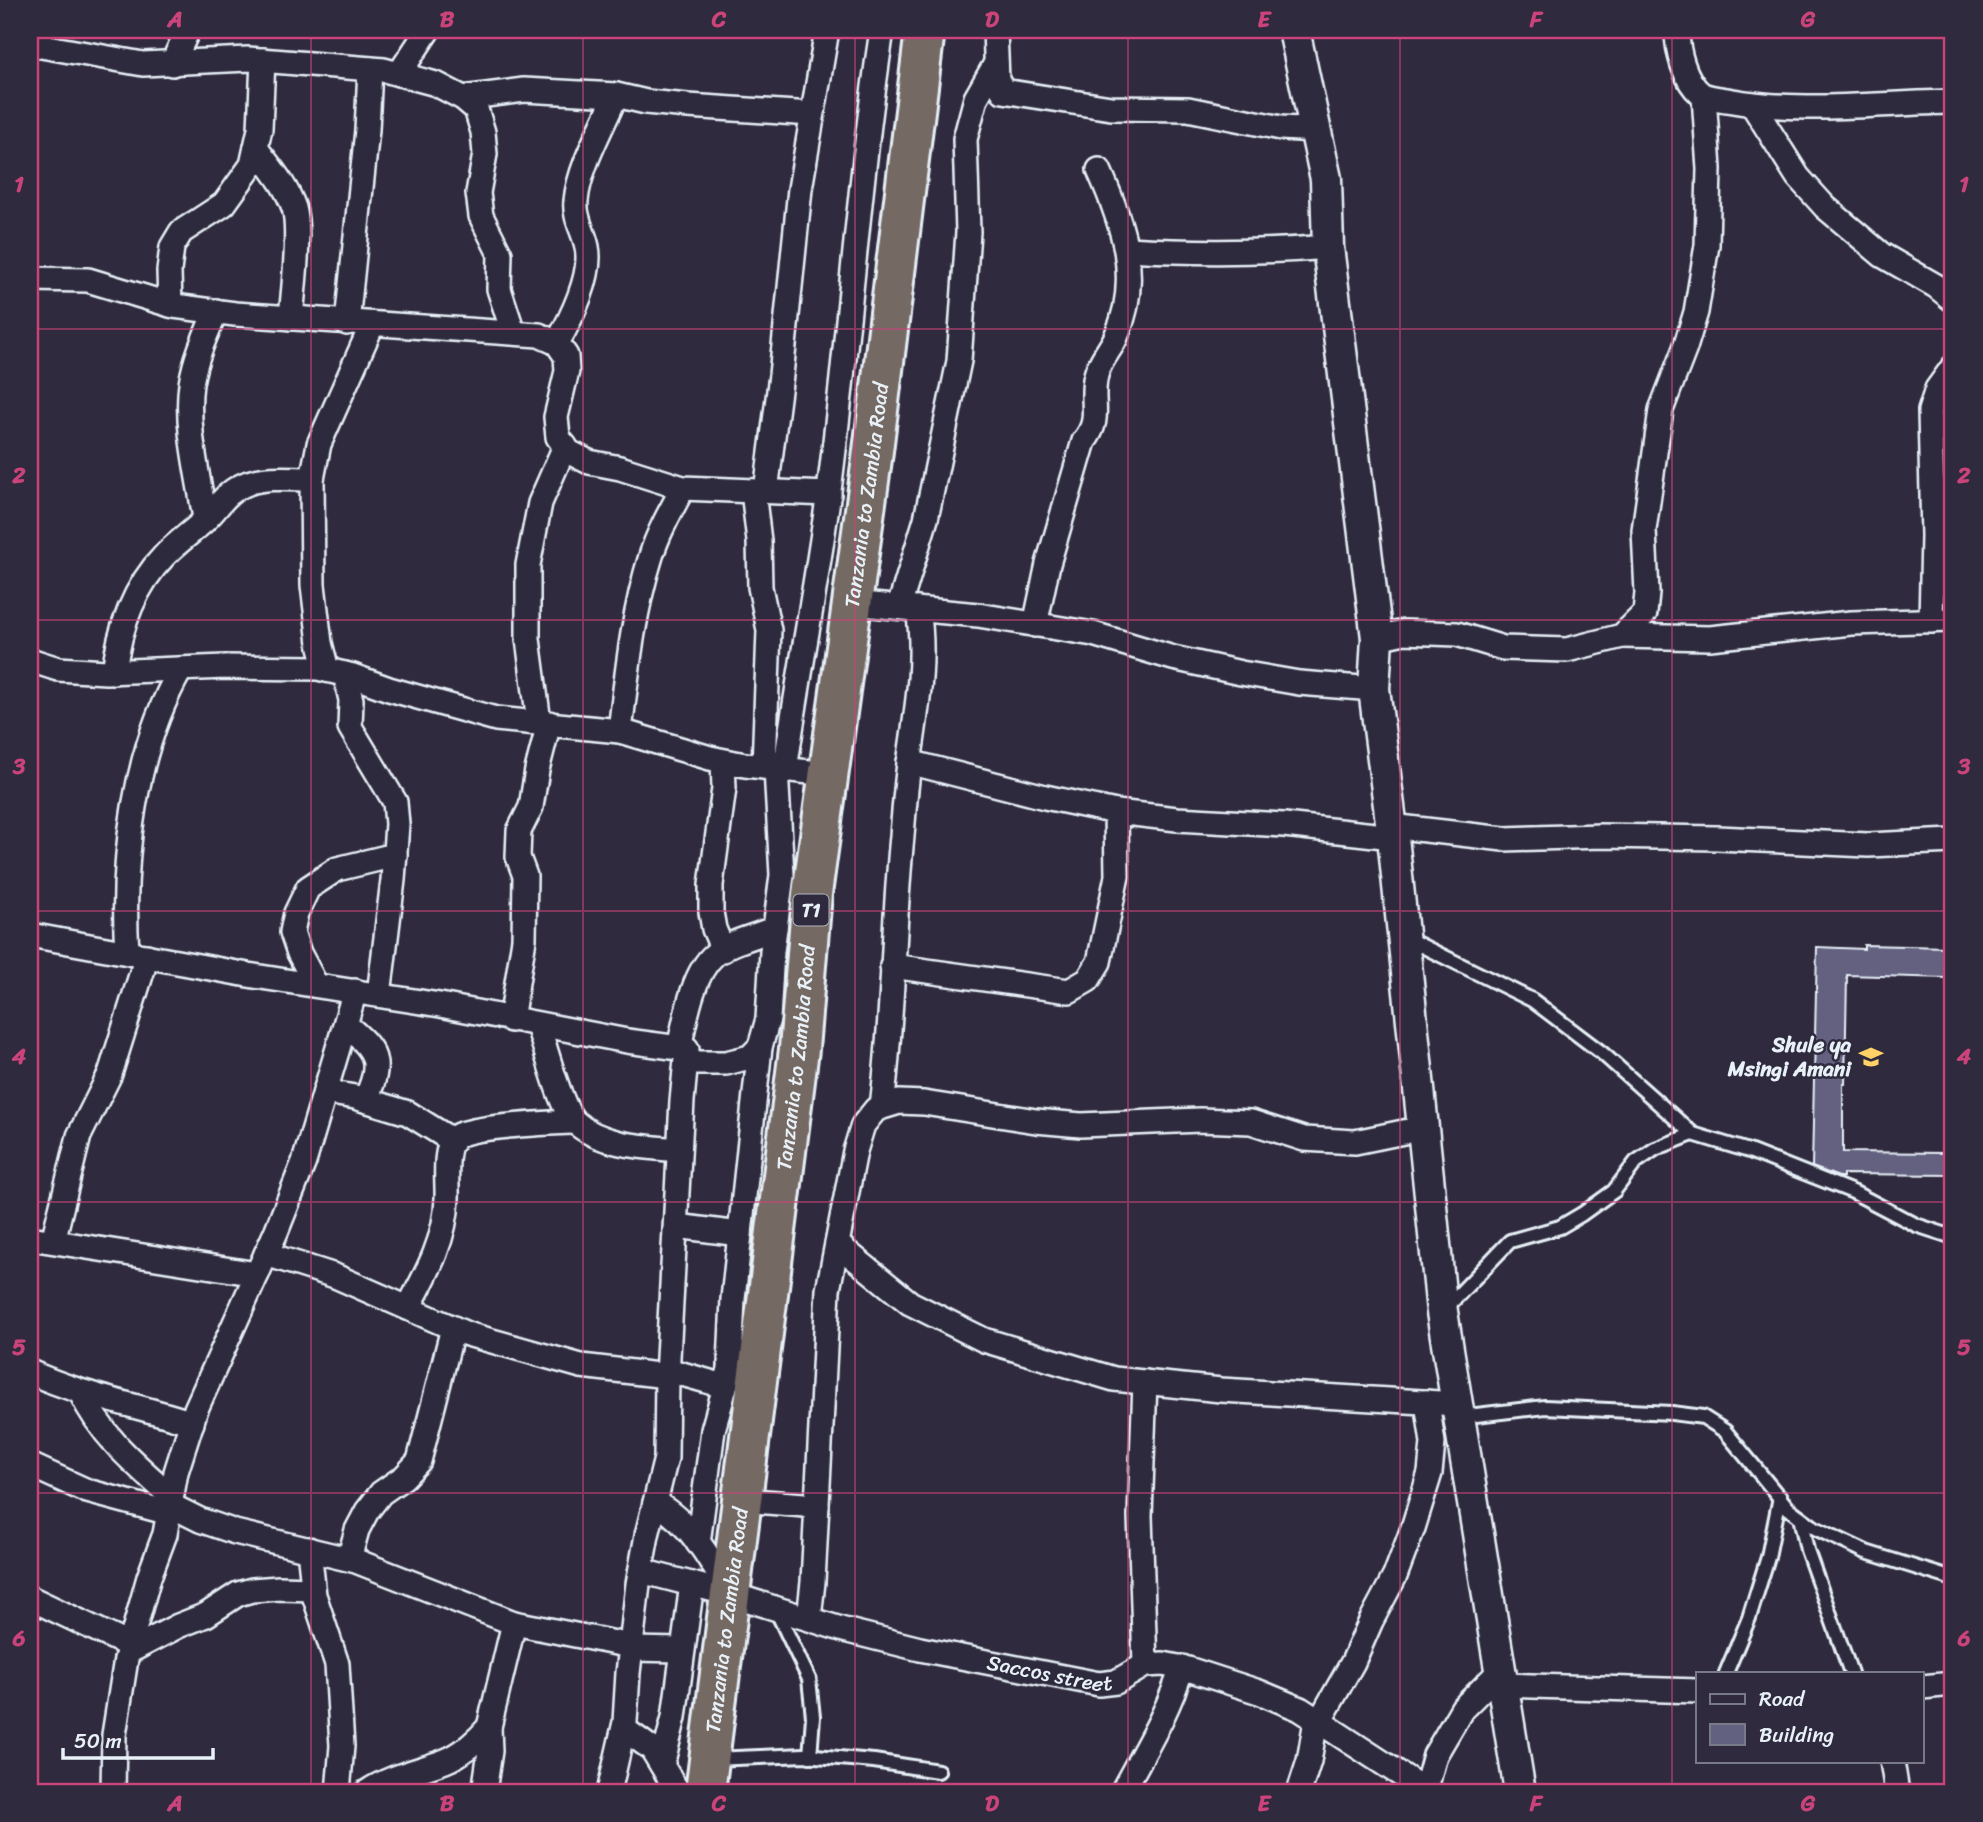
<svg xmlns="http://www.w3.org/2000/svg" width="1983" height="1822" font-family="Sriracha,sans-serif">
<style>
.building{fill:#636180;stroke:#e8f1f8;stroke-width:2}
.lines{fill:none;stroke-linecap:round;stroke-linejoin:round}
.service-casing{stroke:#e8f1f8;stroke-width:18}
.minor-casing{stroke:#e8f1f8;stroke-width:28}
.tertiary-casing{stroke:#e8f1f8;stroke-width:35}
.trunk-casing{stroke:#e8f1f8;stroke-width:44}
.service{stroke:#2f2a3d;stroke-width:12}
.minor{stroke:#2f2a3d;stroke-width:23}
.tertiary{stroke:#2f2a3d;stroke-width:30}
.trunk{stroke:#756964;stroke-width:38}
.grid{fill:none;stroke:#ca437a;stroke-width:2;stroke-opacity:0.55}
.labels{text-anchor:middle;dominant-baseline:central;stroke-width:5;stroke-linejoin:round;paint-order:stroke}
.shield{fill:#2f2a3d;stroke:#b0b5c0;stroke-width:2}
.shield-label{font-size:19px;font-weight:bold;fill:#e8f1f8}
.street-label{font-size:21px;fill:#e8f1f8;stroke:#2f2a3d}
.poi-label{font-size:21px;font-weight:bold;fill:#e8f1f8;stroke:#2f2a3d;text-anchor:end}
.neatline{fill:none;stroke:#ca437a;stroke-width:2.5}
.grid-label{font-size:23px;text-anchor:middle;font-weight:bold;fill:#ca437a}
</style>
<rect width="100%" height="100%" fill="#2f2a3d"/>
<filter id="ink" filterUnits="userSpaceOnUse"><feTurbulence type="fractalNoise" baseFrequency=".0143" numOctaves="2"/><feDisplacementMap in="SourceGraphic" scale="14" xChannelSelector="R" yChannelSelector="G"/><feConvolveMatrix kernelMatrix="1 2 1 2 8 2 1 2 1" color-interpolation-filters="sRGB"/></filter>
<g filter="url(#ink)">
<path class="building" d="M1864 945 1947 947V978L1847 975 1845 1084H1843V1152L1945 1153V1156H1953V1175L1843 1174V1177H1839L1812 1167 1817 947 1864 949Z"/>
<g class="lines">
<g class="service-casing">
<g id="service">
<path d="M1406 938 1532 1000 1602 1053 1693 1134 1749 1151 1853 1192 1916 1225 1953 1237"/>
<path d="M1445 1309 1510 1241 1560 1227 1582 1214 1614 1191 1636 1162 1655 1149 1693 1134"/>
<path d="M1459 1417 1545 1407 1672 1413 1703 1417 1725 1431 1788 1508 1815 1528 1866 1552 1953 1579"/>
<path d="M1800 1517 1807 1550 1851 1673"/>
<path d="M776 1610 809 1679 813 1717 810 1756"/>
<path d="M1726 1673 1749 1618 1768 1557 1780 1497"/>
<path d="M712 1759 804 1755 874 1761 938 1771"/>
</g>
</g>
<g class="minor-casing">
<g id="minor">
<path d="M995 30 997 80 1003 91 1111 108 1188 109 1281 128 1317 130"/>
<path d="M1677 30C1677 50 1684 80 1701 94 1708 98 1719 99 1727 100 1801 114 1878 103 1953 102"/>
<path d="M30 44 143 64 248 59 384 70 436 84 463 98 476 109 483 132 485 154 478 193 481 216 500 254 499 289 513 332"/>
<path d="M172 64 188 30"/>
<path d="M399 74 428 30"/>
<path d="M463 98 524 90 616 95 646 102 688 106 812 114"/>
<path d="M1752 104 1798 177 1825 207 1882 255 1936 286 1953 300"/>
<path d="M256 148C270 167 286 185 294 208 301 231 293 293 291 318"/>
<path d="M1127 249C1194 253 1261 253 1328 247"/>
<path d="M30 279 88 280 174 306 235 314 539 335 557 343 566 356 567 371 556 417 558 437 569 452 589 462 620 468 683 488 829 494"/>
<path d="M170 305 169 271 172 247 181 232 224 204 252 165 260 129 263 60"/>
<path d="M347 323 367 130 370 69"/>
<path d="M557 343C571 319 593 275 587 247 584 231 574 218 576 201 579 167 603 126 616 95"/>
<path d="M753 491 759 541 760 587 769 630 764 767"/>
<path d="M766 491 781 375 800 189 827 30"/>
<path d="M205 519C199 478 185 425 191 384 195 358 206 334 216 311"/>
<path d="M851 603 978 615 1093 634 1173 658 1241 673 1299 683 1374 689"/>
<path d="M899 607 926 519 959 361 968 232 965 139 976 98 996 63"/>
<path d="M1931 621 1933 536 1930 411 1937 389 1953 367"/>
<path d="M1035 625 1048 564 1084 441C1103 418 1089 402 1096 375 1099 361 1111 349 1116 337 1142 279 1123 224 1099 170"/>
<path d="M1622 636 1710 638 1851 623 1953 620"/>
<path d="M1377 638 1404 632 1457 634 1503 648 1567 650 1622 636 1645 613 1647 593 1644 530 1661 410 1685 348 1696 312 1707 245 1709 169 1704 96"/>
<path d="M30 660 58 669 106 672 225 667 318 668 353 676 389 689 496 719 620 731 710 758 745 765 828 774"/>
<path d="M327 670 320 643 313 585 312 479 319 444 372 325"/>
<path d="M114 672C119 630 134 587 164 556 176 543 191 533 204 521 222 504 223 493 248 483 268 476 291 479 312 479"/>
<path d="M345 674 351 700 350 727 395 802 397 824 393 880 379 995"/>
<path d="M539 722 528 639V565L540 503 565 446"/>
<path d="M620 731C627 673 633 613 651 556 658 533 671 510 683 488"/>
<path d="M909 762 1045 797 1116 812 1177 819 1284 825 1393 837"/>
<path d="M785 771C798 675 818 579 830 483 849 332 859 180 882 30"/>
<path d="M1391 826 1504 839 1601 836 1717 838 1868 845 1953 841"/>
<path d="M30 935 248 975 440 1005 627 1041 687 1049 682 1101 667 1376 666 1458 647 1535 638 1584 628 1673 625 1722 609 1792"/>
<path d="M723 950 714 929 711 912V885L724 788 723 761"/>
<path d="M127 952C121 860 134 750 181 669"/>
<path d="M892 966 1069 991 1088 980 1099 962 1117 876 1116 812"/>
<path d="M316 985 299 953 292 932 296 913 308 888 337 869 395 855"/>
<path d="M511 1020 524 939 525 876 518 857 519 831 531 807 537 770 549 723"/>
<path d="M346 1025C376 1050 384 1062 365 1100"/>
<path d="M538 1026C546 1048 560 1108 575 1122 601 1146 646 1147 679 1150"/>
<path d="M679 1048C685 1022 692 974 714 955 730 941 756 937 775 928"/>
<path d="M686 1063H726L750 1057 760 1047 768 1019 772 951 782 875 776 769"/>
<path d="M325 1092 355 1097 408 1113 453 1141"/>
<path d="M882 1107C893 1017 893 927 902 836 904 810 906 783 910 757 917 707 926 659 918 609"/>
<path d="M676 1226 740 1234"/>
<path d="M30 1238 257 1274"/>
<path d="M53 1241 79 1136 110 1074 147 956"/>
<path d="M837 1244 910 1303 984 1340 1114 1379 1221 1390 1457 1404"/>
<path d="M266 1254 335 1276 467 1334 581 1366 667 1376"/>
<path d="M408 1308C427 1273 446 1239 447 1198 448 1183 442 1146 457 1136 474 1126 551 1123 574 1122"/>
<path d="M730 1364 733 1299 760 1047"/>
<path d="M668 1370 724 1386"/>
<path d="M30 1372C82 1396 138 1405 192 1423"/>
<path d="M1145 1382 1140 1516 1145 1665"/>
<path d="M81 1393C102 1437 135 1464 171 1496"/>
<path d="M30 1465 87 1491 169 1513"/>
<path d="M742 1500 817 1506"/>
<path d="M655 1503C689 1521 711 1559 728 1591"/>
<path d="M170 1505 200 1520 235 1532 356 1561 514 1623 631 1646"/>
<path d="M698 1543 713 1430 735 1351"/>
<path d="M309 1549 314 1595 337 1664 342 1746 338 1792"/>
<path d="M349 1559 357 1530 367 1511 381 1493 404 1477 419 1461 453 1328"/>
<path id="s1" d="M641 1571 730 1594 844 1630 920 1649 1099 1684 1116 1682 1145 1665 1163 1664 1188 1669 1259 1692 1300 1709 1426 1791"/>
<path d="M30 1598 129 1645"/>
<path d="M809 1618 813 1582 828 1290 855 1151 863 1125 876 1109 899 1102 924 1103 1036 1121 1081 1125 1200 1120 1251 1122 1304 1139 1355 1142 1423 1128"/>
<path d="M631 1649 682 1650"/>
<path d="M128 1652 178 1626 206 1615 238 1594 252 1590 279 1588 313 1589"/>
<path d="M1503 1685 1698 1691"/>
<path d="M1922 1687 1953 1684"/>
<path d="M1319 1722 1353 1662 1371 1621 1395 1576 1413 1528 1430 1473 1433 1443 1427 1402"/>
<path d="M624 1729 652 1749 678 1792"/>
<path d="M1892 1761 1897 1792"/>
<path d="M662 1765 674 1717 692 1584"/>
<path d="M113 1792 114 1735 126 1659 149 1577 165 1534 176 1472 196 1409 276 1232 304 1162 355 991"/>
<path d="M367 1792C391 1776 419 1771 445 1761 461 1755 478 1740 489 1727L514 1623"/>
<path d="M484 1792 490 1751 489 1727"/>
<path d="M1122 1792C1144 1751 1168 1713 1182 1667"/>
<path d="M1299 1792 1309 1761 1316 1720"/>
<path d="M1425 1792 1435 1755 1462 1709 1501 1670"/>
</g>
</g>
<g class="tertiary-casing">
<path id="tertiary" d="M1294 30 1326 179 1328 247 1377 638 1374 689 1393 837 1442 1312 1520 1792"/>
</g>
<g class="trunk-casing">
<g id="trunk">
<path id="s2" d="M705 1792 799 1049 812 894 872 459 925 30"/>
</g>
</g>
<use href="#service" class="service"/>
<use href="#minor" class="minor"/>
<use href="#tertiary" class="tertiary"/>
<use href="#trunk" class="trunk"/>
</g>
</g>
<path class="grid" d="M311 30V1792M583 30V1792M855 30V1792M1128 30V1792M1400 30V1792M1672 30V1792M30 329H1953M30 620H1953M30 911H1953M30 1202H1953M30 1493H1953"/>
<defs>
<g id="school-bare" transform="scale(1.89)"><path d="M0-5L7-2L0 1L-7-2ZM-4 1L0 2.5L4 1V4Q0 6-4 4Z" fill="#ffd166" stroke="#2f2a3d" stroke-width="2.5" paint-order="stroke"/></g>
</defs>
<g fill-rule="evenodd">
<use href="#school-bare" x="1871" y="1057"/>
</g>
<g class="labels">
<rect class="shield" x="793.5" y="894.5" width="35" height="31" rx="5"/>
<g class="shield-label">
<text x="811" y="910">T1</text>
</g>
<g class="street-label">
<text stroke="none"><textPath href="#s2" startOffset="1307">Tanzania to Zambia Road</textPath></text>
<text stroke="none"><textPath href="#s2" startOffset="740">Tanzania to Zambia Road</textPath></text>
<text stroke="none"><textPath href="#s2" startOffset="173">Tanzania to Zambia Road</textPath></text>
<text stroke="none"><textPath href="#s1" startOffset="422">Saccos street</textPath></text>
</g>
<g class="poi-label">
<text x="1851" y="1045">Shule ya<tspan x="1851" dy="24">Msingi Amani</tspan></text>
</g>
</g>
<rect width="1983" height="1822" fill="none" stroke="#2f2a3d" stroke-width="77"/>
<rect x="1696" y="1672" width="228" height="91" fill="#2f2a3d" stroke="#797a88" stroke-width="2"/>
<rect x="1710" y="1694" width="35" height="10" fill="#2f2a3d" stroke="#797a88" stroke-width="2"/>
<text x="1759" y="1706" font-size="21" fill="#e8f1f8">Road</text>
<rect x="1710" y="1724" width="35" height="21" fill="#636180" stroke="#797a88" stroke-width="2"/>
<text x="1759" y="1742" font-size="21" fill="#e8f1f8">Building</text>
<path d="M63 1748v10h150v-10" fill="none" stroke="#e8f1f8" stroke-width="3.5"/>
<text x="74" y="1748" font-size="21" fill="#e8f1f8" stroke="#2f2a3d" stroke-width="5" paint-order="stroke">50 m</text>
<rect x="38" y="38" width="1906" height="1746" class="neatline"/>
<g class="grid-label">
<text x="175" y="27">A</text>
<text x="447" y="27">B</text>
<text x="719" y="27">C</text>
<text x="992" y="27">D</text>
<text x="1264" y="27">E</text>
<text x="1536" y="27">F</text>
<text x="1808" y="27">G</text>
<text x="19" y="192">1</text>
<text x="1964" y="192">1</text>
<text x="19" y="483">2</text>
<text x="1964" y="483">2</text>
<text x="19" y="774">3</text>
<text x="1964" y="774">3</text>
<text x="19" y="1064">4</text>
<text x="1964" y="1064">4</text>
<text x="19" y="1355">5</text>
<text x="1964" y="1355">5</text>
<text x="19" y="1646">6</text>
<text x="1964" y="1646">6</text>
<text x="175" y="1811">A</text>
<text x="447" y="1811">B</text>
<text x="719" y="1811">C</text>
<text x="992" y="1811">D</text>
<text x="1264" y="1811">E</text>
<text x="1536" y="1811">F</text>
<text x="1808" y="1811">G</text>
</g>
</svg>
